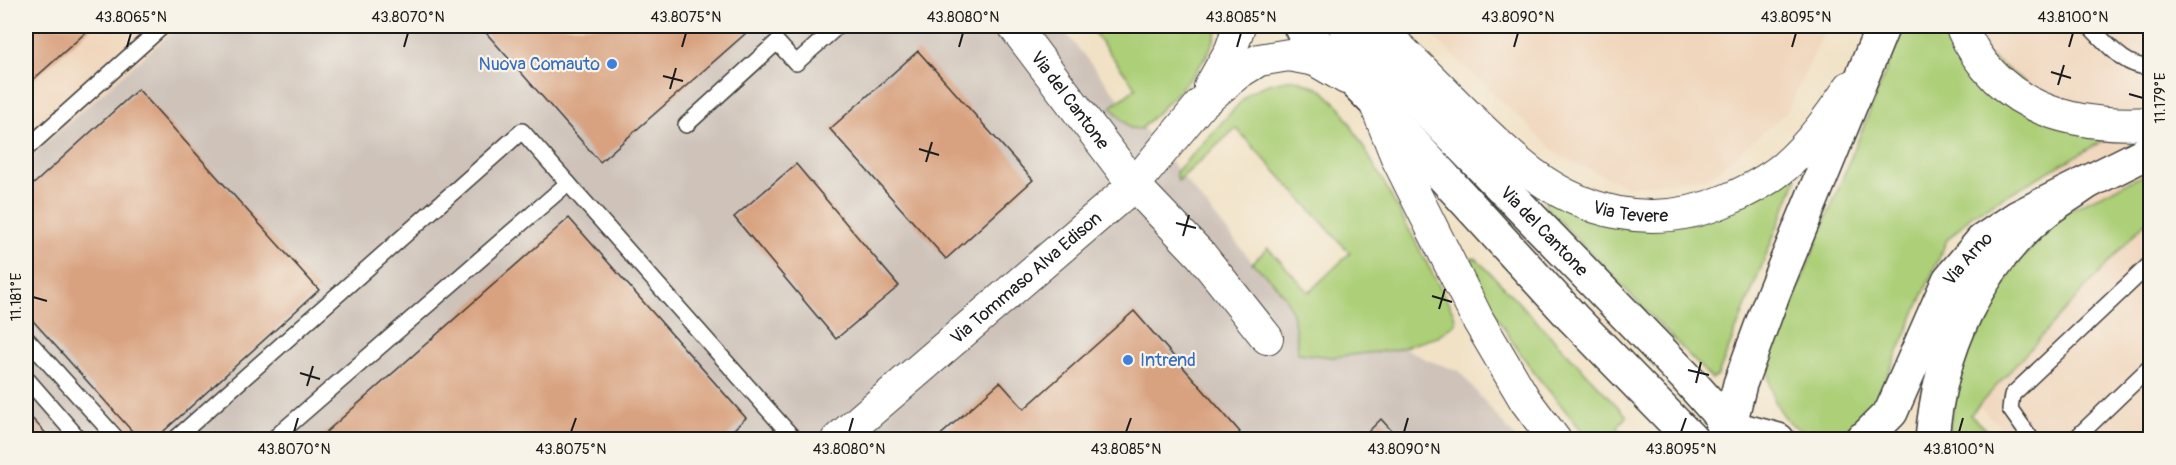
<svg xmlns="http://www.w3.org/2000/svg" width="2176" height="465" font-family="Pangolin,sans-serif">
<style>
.built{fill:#f0d6bc}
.industrial{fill:#cec2b9}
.green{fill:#accf77;stroke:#64764a;stroke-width:1.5}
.building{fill:#d8a17f}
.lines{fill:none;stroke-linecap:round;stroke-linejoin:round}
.lane-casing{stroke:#3c3a36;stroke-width:18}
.street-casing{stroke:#3c3a36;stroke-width:34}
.secondary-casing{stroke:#3c3a36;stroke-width:36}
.highway-casing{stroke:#3c3a36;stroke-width:36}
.lane{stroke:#fff;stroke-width:15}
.street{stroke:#fff;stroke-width:32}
.secondary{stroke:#fff;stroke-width:33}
.highway{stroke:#fff;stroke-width:33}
.ticks{fill:none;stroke:#1c1c1c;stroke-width:2}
.shop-dot{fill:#3f7fe0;stroke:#f7f3e8;stroke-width:2}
.labels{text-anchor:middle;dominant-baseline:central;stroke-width:4.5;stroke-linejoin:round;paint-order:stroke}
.shop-label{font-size:18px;fill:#366cbe;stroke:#f7f3e8;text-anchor:end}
.street-label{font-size:18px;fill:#1c1c1c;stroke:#f7f3e8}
.neatline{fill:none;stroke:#1c1c1c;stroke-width:2}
.ticks-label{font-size:15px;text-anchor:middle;fill:#1c1c1c}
</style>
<rect width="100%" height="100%" fill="#f7f3e8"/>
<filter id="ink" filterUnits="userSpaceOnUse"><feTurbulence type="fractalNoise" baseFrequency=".0167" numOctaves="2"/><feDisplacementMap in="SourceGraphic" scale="12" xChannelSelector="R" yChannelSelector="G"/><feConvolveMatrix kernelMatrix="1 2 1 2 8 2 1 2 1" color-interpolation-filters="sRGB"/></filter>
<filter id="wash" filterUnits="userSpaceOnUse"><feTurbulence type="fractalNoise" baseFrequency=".008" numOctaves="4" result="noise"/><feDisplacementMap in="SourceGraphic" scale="24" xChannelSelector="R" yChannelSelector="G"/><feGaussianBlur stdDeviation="1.35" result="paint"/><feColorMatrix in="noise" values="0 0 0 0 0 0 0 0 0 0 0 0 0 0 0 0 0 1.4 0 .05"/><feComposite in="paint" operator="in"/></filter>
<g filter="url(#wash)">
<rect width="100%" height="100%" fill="#f1e2c6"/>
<g class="built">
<path d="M26 26H179L26 160Z"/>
<path d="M1422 26H1827L1787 112 1710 177 1628 187 1561 157Z"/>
<path d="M1947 26H2150V439H2012L1962 389 2121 233 1966 85Z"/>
</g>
<path class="industrial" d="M179 26H1060L1258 269 1427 360 1459 371 1516 439H26V160Z"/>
<g class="green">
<path d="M1089 26H1218C1211 66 1168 100 1141 129L1130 128 1111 107 1136 88Z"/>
<path d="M1904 26H1951L2094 135 2106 139 1972 215 1947 240 1876 402C1836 465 1767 435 1768 363Z"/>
<path d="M1296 79 1322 90 1341 108 1382 179 1454 314 1456 323 1437 337 1394 350 1332 357 1298 353C1295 306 1288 293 1252 263L1268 248 1309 292 1350 253 1236 128 1178 181 1176 172 1249 93C1265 84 1278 80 1296 79Z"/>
<path d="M2150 172V217L1970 415 1996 439 1948 440 1952 411 1962 360 1985 311 2018 262 2065 212Z"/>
<path d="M1792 175 1797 178 1718 375 1712 379 1544 205 1549 200 1585 219Z"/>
<path d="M1473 258 1477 259 1627 416 1617 427 1630 439H1589L1535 374 1512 341 1468 270 1466 263Z"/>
</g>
<g id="blocks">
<g class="building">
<path d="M26 26H93L26 86Z"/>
<path d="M480 26H754L600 162Z"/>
<path d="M918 51 1033 180 946 259 830 129Z"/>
<path d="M138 89 319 290 154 440H140L26 313V191Z"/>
<path d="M796 164 899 286 836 339 734 217Z"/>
<path d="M569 218 746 418 722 440H317Z"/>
<path d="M1134 311 1240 432 1232 440H935L1000 382 1024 409Z"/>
<path d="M26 412 52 440H26Z"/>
<path d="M1381 419 1400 440H1360Z"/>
</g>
</g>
</g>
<g filter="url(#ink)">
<use href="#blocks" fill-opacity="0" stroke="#3c3a36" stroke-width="1.5"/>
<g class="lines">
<g class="lane-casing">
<g id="lane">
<path d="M2089 26C2105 41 2126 70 2150 66"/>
<path d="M686 125 777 42 796 63 838 26"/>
<path d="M26 149 163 26"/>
<path d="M26 338 118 440"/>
<path d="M26 378 80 440"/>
<path d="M174 440 522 131 787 431"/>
<path d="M272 440 568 183"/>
<path d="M777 440 787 431 795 440"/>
<path d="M2032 440 2010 409 2012 395 2150 264"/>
<path d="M2074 440 2150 367"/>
</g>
</g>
<g class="street-casing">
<g id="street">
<path id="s1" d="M1014 26 1134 185 1201 255 1267 338"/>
<path id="s2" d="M1374 26C1389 36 1401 50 1414 62 1449 96 1482 132 1519 163 1580 215 1654 232 1729 199 1749 190 1767 181 1784 167 1810 145 1831 115 1850 87"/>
<path d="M1961 26C1996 107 2069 128 2150 123"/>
<path d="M1210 87 1231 50 1239 26"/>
<path d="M1376 105 1398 160 1478 320 1525 400 1555 440"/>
<path id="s3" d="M837 440 1134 185 1201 104 1238 73 1259 60 1289 55 1315 60 1346 78"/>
</g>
</g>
<g class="secondary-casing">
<g id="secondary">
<path d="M1300 26 1374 101 1573 318 1692 440"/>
<path id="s4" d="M1345 26 1684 375 1742 440"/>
<path d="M1722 425 1778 440"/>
<path d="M1726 440 1740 384 1773 294 1883 26"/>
<path id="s5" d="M1861 440 1866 437 1891 412 1949 280 1982 241 2018 217 2150 151"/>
</g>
</g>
<g class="highway-casing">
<path id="highway" d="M1932 440C1939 352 1977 264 2048 209 2060 200 2074 192 2086 183"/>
</g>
<use href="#lane" class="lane"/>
<use href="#street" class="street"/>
<use href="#secondary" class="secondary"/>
<use href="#highway" class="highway"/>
</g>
</g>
<path class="ticks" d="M127 47 131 33M404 47 408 33M682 47 686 33M959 47 963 33M1237 47 1241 33M1514 47 1518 33M1792 47 1796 33M2069 47 2073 33M2051 72 2071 78M663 76 683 81M2058 85 2064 65M670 89 676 68M2129 94 2143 98M919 149 939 155M926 162 932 142M1176 223 1196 228M1183 236 1189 215M1432 296 1452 302M33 297 47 301M1439 309 1445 289M1688 370 1709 375M300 373 320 379M1696 383 1701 362M307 386 313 366M294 432 298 418M571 432 576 418M849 432 853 418M1126 432 1131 418M1404 432 1408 418M1681 432 1686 418M1959 432 1963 418"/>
<g class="shop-dot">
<circle cx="612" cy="64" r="6"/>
<circle cx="1128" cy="360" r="6"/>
</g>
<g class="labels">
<g class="shop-label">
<text x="600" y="64">Nuova Comauto</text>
<text x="1140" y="360" text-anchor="start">Intrend</text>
</g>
<g class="street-label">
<text stroke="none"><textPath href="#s1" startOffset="93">Via del Cantone</textPath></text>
<text stroke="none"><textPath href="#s2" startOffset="324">Via Tevere</textPath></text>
<text stroke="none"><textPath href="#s4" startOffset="286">Via del Cantone</textPath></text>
<text stroke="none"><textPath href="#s5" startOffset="214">Via Arno</textPath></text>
<text stroke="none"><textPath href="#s3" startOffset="249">Via Tommaso Alva Edison</textPath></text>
</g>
</g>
<rect width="2176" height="465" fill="none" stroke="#f7f3e8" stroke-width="66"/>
<rect x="33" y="33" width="2110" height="399" class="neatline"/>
<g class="ticks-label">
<text x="131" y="22">43.8065°N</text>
<text x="408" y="22">43.8070°N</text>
<text x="686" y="22">43.8075°N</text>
<text x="963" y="22">43.8080°N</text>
<text x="1241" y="22">43.8085°N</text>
<text x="1518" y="22">43.8090°N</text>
<text x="1796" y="22">43.8095°N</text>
<text x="2073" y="22">43.8100°N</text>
<text transform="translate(2160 98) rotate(-90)" y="5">11.179°E</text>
<text transform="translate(16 297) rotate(-90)" y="5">11.181°E</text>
<text x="294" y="454">43.8070°N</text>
<text x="571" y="454">43.8075°N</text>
<text x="849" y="454">43.8080°N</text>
<text x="1126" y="454">43.8085°N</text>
<text x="1404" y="454">43.8090°N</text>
<text x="1681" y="454">43.8095°N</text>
<text x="1959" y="454">43.8100°N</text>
</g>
</svg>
